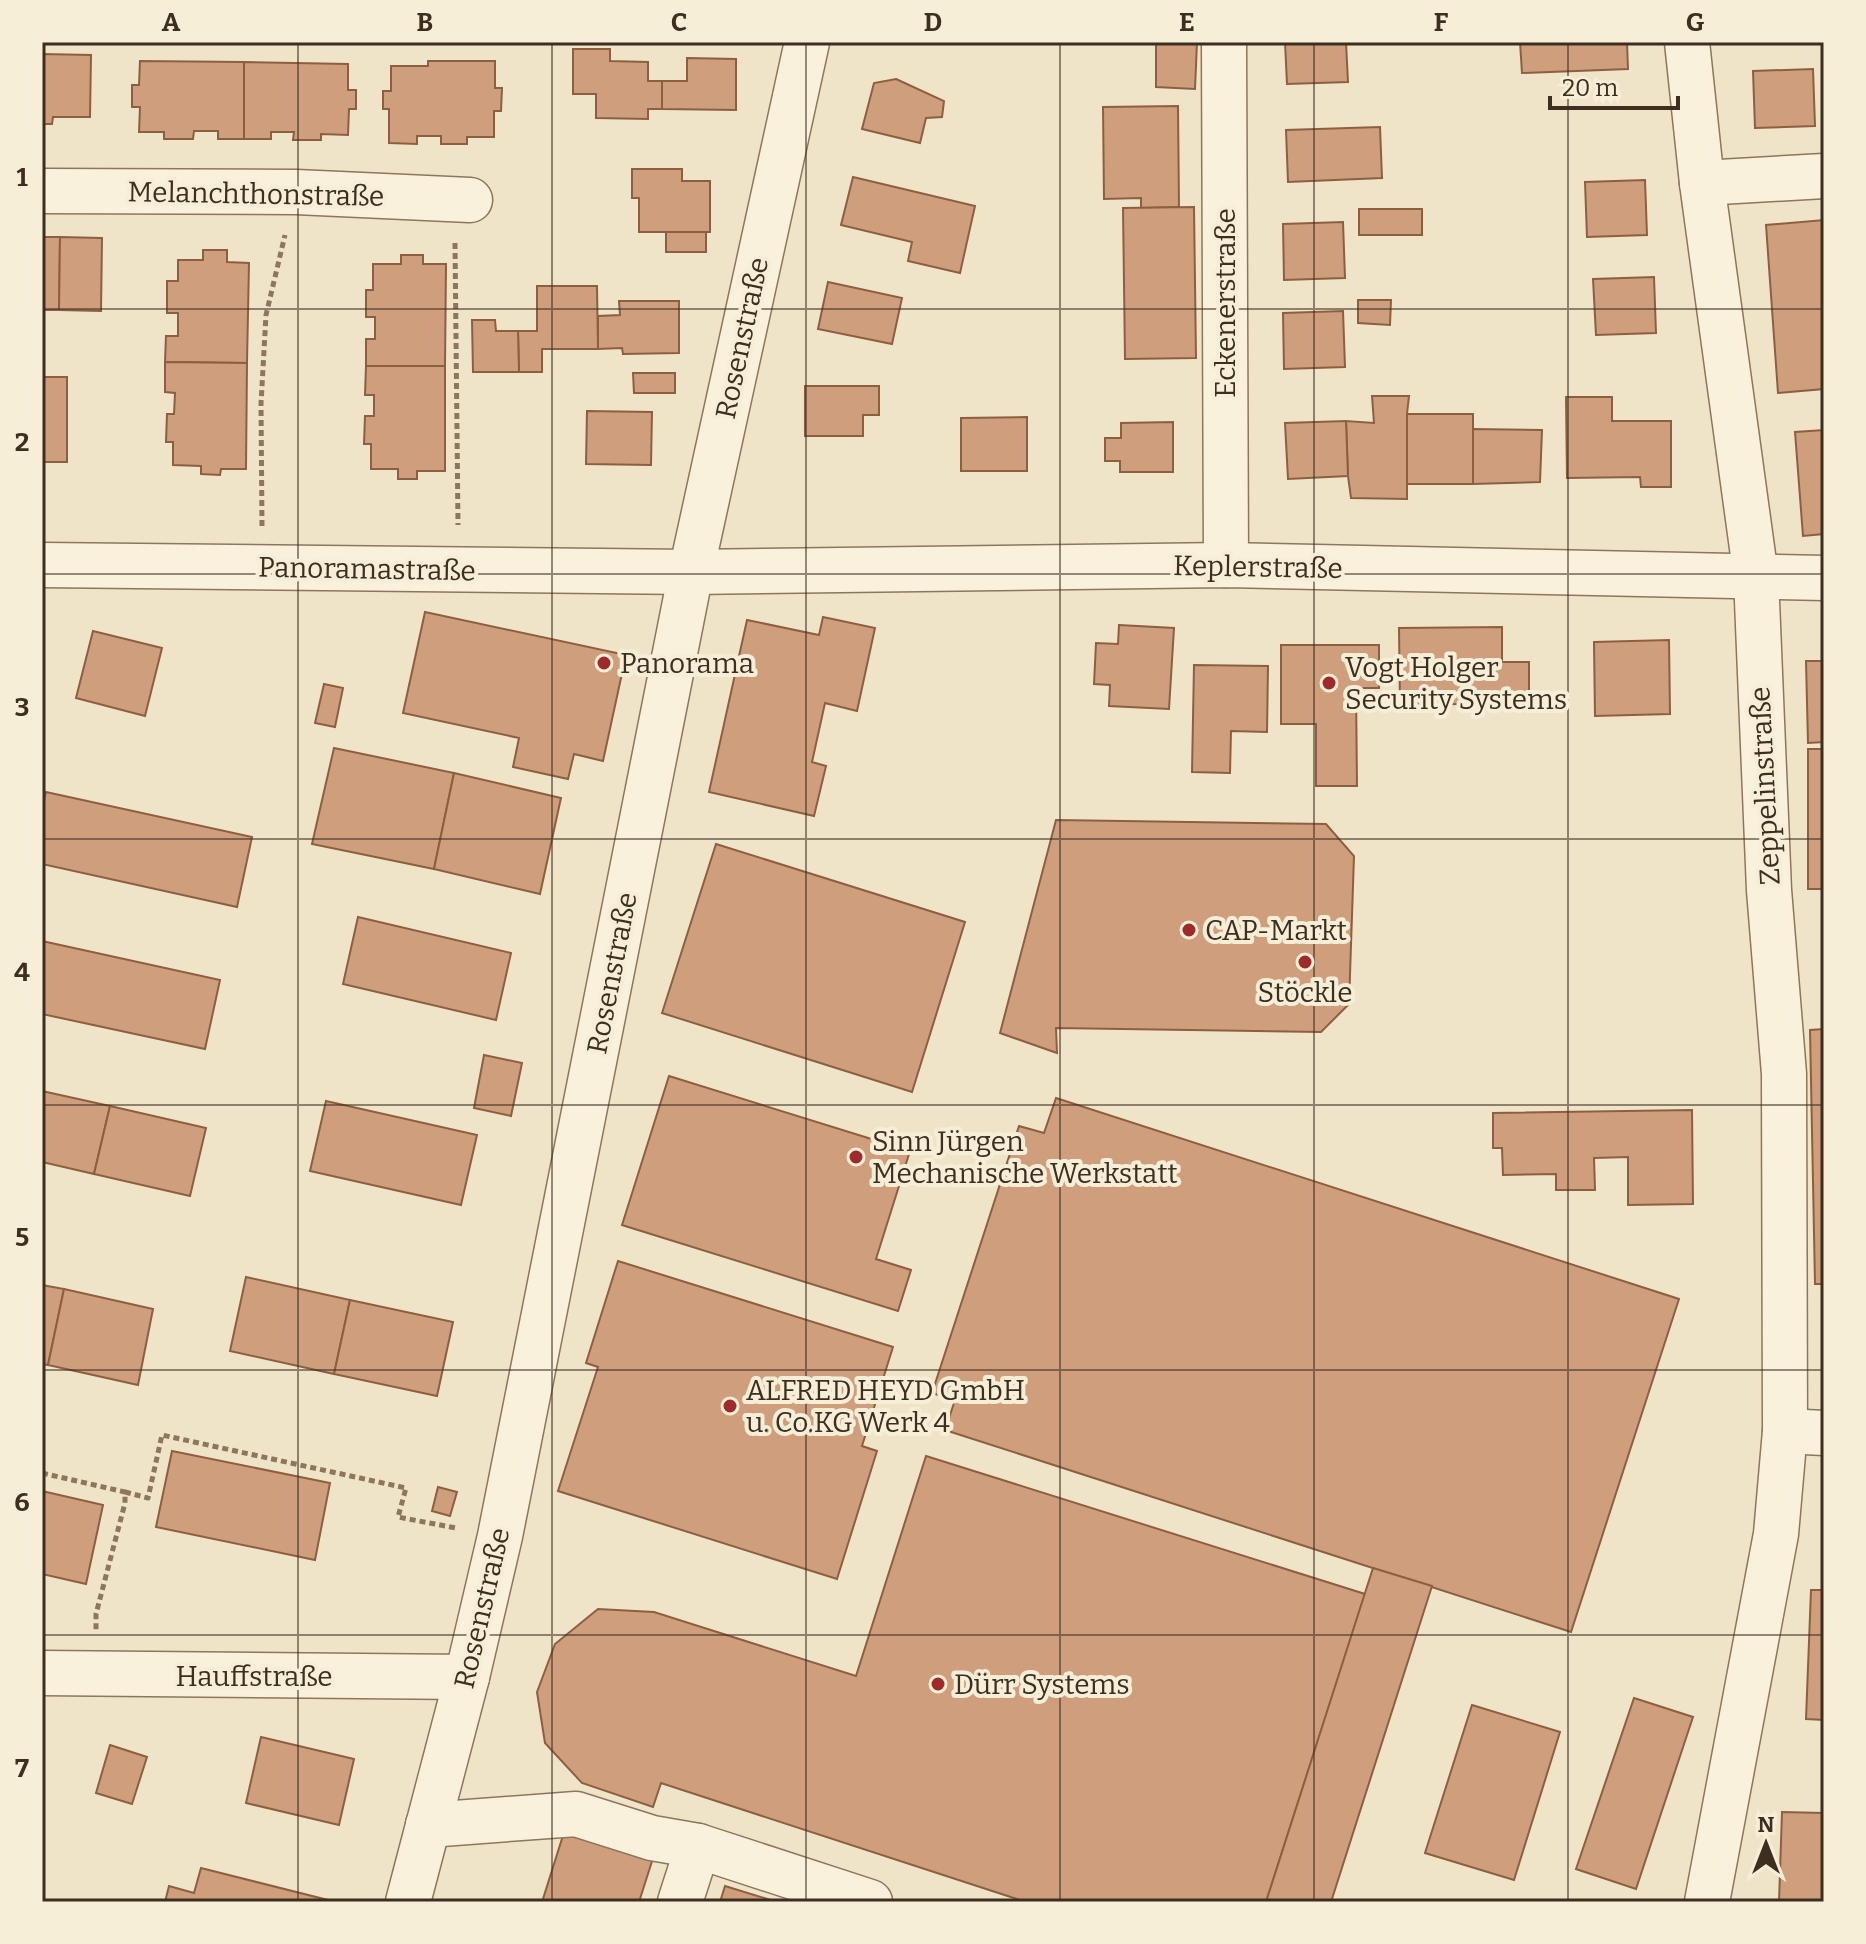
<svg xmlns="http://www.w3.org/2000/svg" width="1866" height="1944" font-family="Bitter,serif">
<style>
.building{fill:#cf9f7d;stroke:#8d5f41;stroke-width:2}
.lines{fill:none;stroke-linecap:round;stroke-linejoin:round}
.minor-casing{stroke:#8d765c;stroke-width:47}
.path{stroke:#8d765c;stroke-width:5;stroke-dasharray:6 4;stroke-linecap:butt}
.minor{stroke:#faf1dc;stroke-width:44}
.grid{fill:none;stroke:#3d2e20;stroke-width:2;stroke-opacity:0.55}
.poi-dot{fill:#9e2a2b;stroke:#f7eed8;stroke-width:3}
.labels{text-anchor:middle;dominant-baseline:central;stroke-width:8;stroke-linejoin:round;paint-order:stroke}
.street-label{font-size:28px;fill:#3d2e20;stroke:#f7eed8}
.poi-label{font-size:28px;fill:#3d2e20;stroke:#f7eed8;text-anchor:start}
.neatline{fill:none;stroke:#3d2e20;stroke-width:3}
.grid-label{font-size:26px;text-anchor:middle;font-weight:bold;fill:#3d2e20}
</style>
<rect width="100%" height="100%" fill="#f0e4c8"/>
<g class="building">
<path d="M1156 42H1197L1195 89 1156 87Z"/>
<path d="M1285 42H1346L1348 82 1287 84Z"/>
<path d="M1520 42H1627L1628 69 1522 73Z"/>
<path d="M573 49H610V61L648 62V81H662V109H648V119L596 118V94H573Z"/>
<path d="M42 54 91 55 90 117H53L52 124H42Z"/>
<path d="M687 58 736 59V110L662 109V81H687Z"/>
<path d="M140 61 244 62V139H218V131H194L193 139H164V132H139L140 107H132V85H139Z"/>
<path d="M428 61H495V88H502L501 111H494V137H467V144H441V136H417V144L389 143V109H383V91H391V66H428Z"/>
<path d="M244 62 348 64V90H356V109H349L348 135 321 134V140H293L294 132H271V139H244Z"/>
<path d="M1813 69 1815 126 1755 128 1753 71Z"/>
<path d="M896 79 944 101 942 117 926 118 920 143 862 129 874 83Z"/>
<path d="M1178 106 1179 207 1141 208V198L1104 199 1103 107Z"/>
<path d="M1380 127 1382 178 1288 182 1286 130Z"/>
<path d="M632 169H682V181H710V232H639V198H632Z"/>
<path d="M853 177 975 206 960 273 908 261 912 242 841 225Z"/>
<path d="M1645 180 1647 235 1587 237 1585 182Z"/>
<path d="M1194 207 1196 358 1125 359 1123 208Z"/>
<rect x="1359" y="209" width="63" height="26"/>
<path d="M1824 220V389L1778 393 1766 225Z"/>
<path d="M1343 222 1345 278 1284 280 1283 224Z"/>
<rect x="666" y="232" width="40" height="20"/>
<path d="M42 237H60L59 310H42Z"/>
<path d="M60 237 102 238 101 311 59 310Z"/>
<path d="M203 250H227V262L249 263 247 363 165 362 166 336H178V313H167V281H178V260H203Z"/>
<path d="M401 255H423V264H446L445 366H366V339H375V317H366V290H373V264H401Z"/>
<path d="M1654 277 1656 333 1596 335 1593 279Z"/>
<path d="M828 282 902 298 892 344 818 329Z"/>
<path d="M537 286H597L598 349H542V372H519L518 331H537Z"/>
<path d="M1358 300H1391L1390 325 1358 323Z"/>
<path d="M619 301H679V353L623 354 622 348 598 349V316L620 315Z"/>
<path d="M1343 311 1345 367 1284 369 1283 313Z"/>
<path d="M472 320H495L496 331H518L519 372H473Z"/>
<path d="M165 362 247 363 246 469H221L220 475 201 474V466L173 465V442H166L167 414H174L175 393 165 392Z"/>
<path d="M366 366H445V471H417V479H398V469H371V444H364L365 416H374V395H365Z"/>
<path d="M633 373H675V393H634Z"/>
<rect x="42" y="377" width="25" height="85"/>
<path d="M805 386H879V415H863V436H805Z"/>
<path d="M1372 396H1409L1407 414V499L1351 498 1348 476 1346 421 1374 423Z"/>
<path d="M1566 397H1612V421H1671V487H1641L1640 477 1567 478Z"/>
<path d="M587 411 652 412 651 465 586 464Z"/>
<rect x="1407" y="414" width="66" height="70"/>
<path d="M1027 417V471H961V418Z"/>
<path d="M1346 421 1348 476 1288 479 1285 423Z"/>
<path d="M1173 422V472H1120V461H1105V438H1121V423Z"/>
<path d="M1473 429 1542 430 1540 482 1473 484Z"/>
<path d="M1824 430V534L1803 536 1795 432Z"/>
<path d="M425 612 626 655 603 761 574 754 568 779 513 767 519 738 403 713Z"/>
<path d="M823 617 875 628 857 711 825 703 812 762 826 766 814 816 709 792 747 620 819 635Z"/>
<path d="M1119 625 1174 628 1169 709 1109 706 1110 685 1094 684 1096 643 1118 644Z"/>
<path d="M1502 627V662H1529V703L1400 705 1399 628Z"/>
<path d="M93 631 162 648 145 716 76 698Z"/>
<path d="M1669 640 1670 714 1595 716 1594 642Z"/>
<path d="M1281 645H1379V688H1356L1357 786H1316V724H1281Z"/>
<path d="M1806 661H1824V742L1808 743Z"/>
<path d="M1194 665 1268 666 1267 732 1231 731 1230 773 1192 772Z"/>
<path d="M324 684 343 688 335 727 315 723Z"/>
<path d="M334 748 454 773 434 869 312 844Z"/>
<rect x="1808" y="749" width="16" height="140"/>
<path d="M454 773 561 798 540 894 434 869Z"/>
<path d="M46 792 252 837 237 907 42 864V808Z"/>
<path d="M1056 820 1326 824 1354 856 1349 1004 1321 1032 1056 1028 1057 1053 1000 1033Z"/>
<path d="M716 844 965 922 912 1092 662 1013Z"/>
<path d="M358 917 511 953 496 1020 343 984Z"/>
<path d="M42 941 220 980 205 1049 42 1014Z"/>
<path d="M1824 1029V1284H1815L1810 1030Z"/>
<path d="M484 1055 522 1063 511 1116 474 1108Z"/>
<path d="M669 1076 910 1151 876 1259 911 1270 898 1311 622 1225Z"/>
<path d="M42 1091 110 1106 94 1174 42 1162Z"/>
<path d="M1056 1098 1679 1299 1571 1632 945 1430 955 1400 932 1393 1019 1126 1044 1133Z"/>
<path d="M326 1101 477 1135 461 1205 310 1171Z"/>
<path d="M110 1106 206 1128 190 1196 94 1174Z"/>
<path d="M1692 1110 1693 1204 1628 1205V1157L1594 1158 1595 1190H1556V1174L1503 1175 1502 1148H1493V1113Z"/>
<path d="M618 1261 893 1347 862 1446 877 1451 837 1579 558 1491 598 1367 586 1363Z"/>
<path d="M246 1277 350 1300 334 1374 230 1351Z"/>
<path d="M42 1285 64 1289 48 1365 42 1364Z"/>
<path d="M64 1289 153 1309 138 1385 48 1365Z"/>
<path d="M350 1300 453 1322 437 1396 334 1374Z"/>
<path d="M172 1451 330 1483 315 1560 156 1527Z"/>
<path d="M926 1456 1365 1594 1266 1902H1026L661 1783 653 1807 582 1783 545 1743 537 1692 555 1644 598 1609 654 1612 856 1676Z"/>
<path d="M438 1487 457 1492 450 1516 432 1511Z"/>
<path d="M42 1491 103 1505 86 1584 42 1574Z"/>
<path d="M1373 1568 1432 1586 1331 1902H1266Z"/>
<path d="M1811 1590H1824V1720L1806 1719Z"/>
<path d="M1634 1698 1693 1717 1636 1889 1576 1869Z"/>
<path d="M1472 1705 1560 1732 1514 1880 1425 1853Z"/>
<path d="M261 1737 354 1759 339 1825 246 1803Z"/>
<path d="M110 1745 147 1757 132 1804 96 1793Z"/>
<path d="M1782 1812 1824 1813V1902H1779Z"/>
<path d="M566 1826 654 1855 639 1902H542Z"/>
<path d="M201 1868 328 1900 327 1902H165L169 1886 194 1893Z"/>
<path d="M725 1886 777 1902H720Z"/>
</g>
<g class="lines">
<g class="minor-casing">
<g id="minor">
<path d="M1224 42 1226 565"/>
<path d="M1687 42 1702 183 1756 577 1769 890 1784 1074 1785 1431 1776 1534 1707 1902"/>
<path d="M1702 183 1824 176"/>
<path d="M42 191 296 192 470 200"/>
<path d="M42 565 691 572 1226 565 1824 578"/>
<path d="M1785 1431 1824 1433"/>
<path d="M42 1673 467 1677"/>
<path d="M428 1825 576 1814 652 1838 698 1846"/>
<path d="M408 1902 467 1677 500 1536 691 572 807 42"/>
<path d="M680 1902 698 1846 870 1902"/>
</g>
</g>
<g class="path">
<path d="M455 243 458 525"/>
<path d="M262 526 261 404 266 315 285 235"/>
<path d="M42 1473 125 1492V1503L96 1614V1630"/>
<path d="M125 1492 148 1498 162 1435 406 1488 398 1517 456 1528"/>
</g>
<use href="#minor" class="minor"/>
</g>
<path class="grid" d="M298 42V1902M552 42V1902M806 42V1902M1060 42V1902M1314 42V1902M1568 42V1902M42 309H1824M42 574H1824M42 839H1824M42 1105H1824M42 1370H1824M42 1635H1824"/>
<g class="poi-dot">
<circle cx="604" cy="663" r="8"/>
<circle cx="1329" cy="683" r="8"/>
<circle cx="1189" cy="930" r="8"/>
<circle cx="1305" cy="962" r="8"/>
<circle cx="856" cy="1157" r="8"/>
<circle cx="730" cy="1406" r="8"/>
<circle cx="938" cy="1684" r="8"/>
</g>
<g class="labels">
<g class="street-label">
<text transform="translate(256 194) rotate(1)">Melanchthonstraße</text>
<text transform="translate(1225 303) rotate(-90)">Eckenerstraße</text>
<text transform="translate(742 338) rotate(-78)">Rosenstraße</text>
<text transform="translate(1258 567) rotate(1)">Keplerstraße</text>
<text transform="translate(367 569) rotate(1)">Panoramastraße</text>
<text transform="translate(1765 786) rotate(-93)">Zeppelinstraße</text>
<text transform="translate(612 973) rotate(-79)">Rosenstraße</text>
<text transform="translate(482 1608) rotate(-77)">Rosenstraße</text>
<text x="254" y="1676">Hauffstraße</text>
</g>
<g class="poi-label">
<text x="620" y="663">Panorama</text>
<text x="1345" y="667">Vogt Holger<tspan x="1345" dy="32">Security Systems</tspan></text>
<text x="1205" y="930">CAP-Markt</text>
<text x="1305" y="992" text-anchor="middle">Stöckle</text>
<text x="872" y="1141">Sinn Jürgen<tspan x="872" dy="32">Mechanische Werkstatt</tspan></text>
<text x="746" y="1390">ALFRED HEYD GmbH<tspan x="746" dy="32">u. Co.KG Werk 4</tspan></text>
<text x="954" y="1684">Dürr Systems</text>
</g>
</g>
<rect width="1866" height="1944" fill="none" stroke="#f7eed8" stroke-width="88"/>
<g transform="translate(1766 1844)" stroke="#f7eed8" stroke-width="6" paint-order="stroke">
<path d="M0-6L14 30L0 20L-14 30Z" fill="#3d2e20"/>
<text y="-12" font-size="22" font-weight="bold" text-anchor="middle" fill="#3d2e20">N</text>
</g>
<path d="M1550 96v12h128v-12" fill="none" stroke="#3d2e20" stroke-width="4"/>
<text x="1562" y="96" font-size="24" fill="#3d2e20" stroke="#f7eed8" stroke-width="6" paint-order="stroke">20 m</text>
<rect x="44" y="44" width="1778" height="1856" class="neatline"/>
<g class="grid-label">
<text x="171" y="31">A</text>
<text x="425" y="31">B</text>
<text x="679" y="31">C</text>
<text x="933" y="31">D</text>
<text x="1187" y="31">E</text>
<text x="1441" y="31">F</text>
<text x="1695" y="31">G</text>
<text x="22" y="186">1</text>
<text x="22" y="451">2</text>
<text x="22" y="716">3</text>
<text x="22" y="981">4</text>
<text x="22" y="1246">5</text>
<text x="22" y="1511">6</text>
<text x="22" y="1777">7</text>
</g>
</svg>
